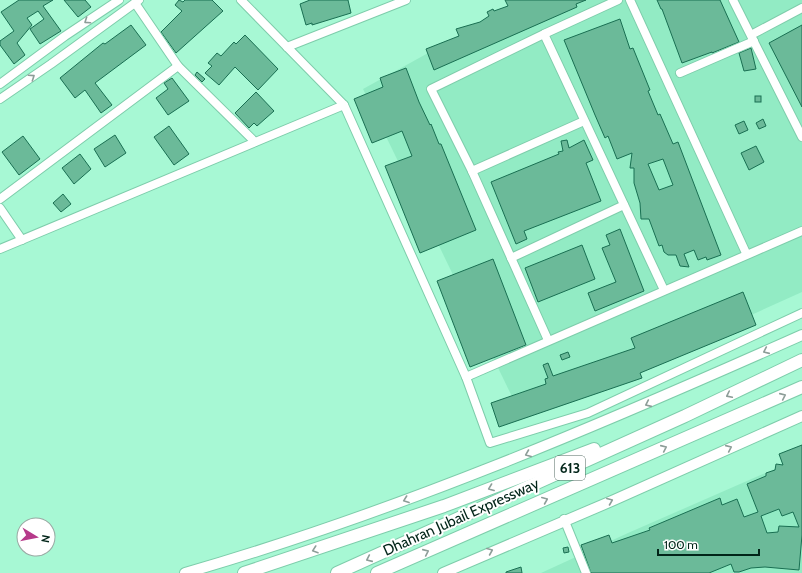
<svg xmlns="http://www.w3.org/2000/svg" width="802" height="573" font-family="Cabin,sans-serif">
<style>
.built{fill:#92ebc4}
.building{fill:#6bba99;stroke:#196f52;fill-rule:evenodd}
.lines{fill:none;stroke-linecap:round;stroke-linejoin:round}
.minor-casing{stroke:#7ecdab;stroke-width:10}
.major-casing{stroke:#7ecdab;stroke-width:12}
.highway-casing{stroke:#7ecdab;stroke-width:14}
.minor{stroke:#fff;stroke-width:8}
.major{stroke:#fff;stroke-width:10}
.highway{stroke:#fff;stroke-width:12}
.oneway{stroke:#8d9d98}
.labels{text-anchor:middle;dominant-baseline:central;stroke-width:4;stroke-linejoin:round;paint-order:stroke}
.shield{fill:#fff;stroke:#4e665e;stroke-width:1}
.shield-label{font-size:14px;font-weight:bold;fill:#022519}
.street-label{font-size:15px;fill:#022519;stroke:#fff}
</style>
<rect width="100%" height="100%" fill="#a7f8d4"/>
<g class="built">
<path d="M524 0H802V292L667 353 519 411 363 89Z"/>
<path d="M802 457V573H541L628 533Z"/>
</g>
<g class="building">
<path d="M19 0H53L43 6 61 31 40 44 30 29 44 19 38 11 27 18 32 25 17 43 25 55 14 64 0 45V41L14 31 1 12Z"/>
<path d="M64 0H85L91 7 78 17Z"/>
<path d="M179 0 183 2 185 0H212L223 11 176 53 161 32 182 11 175 5Z"/>
<path d="M310 0H348L351 13 312 25V23L306 25 300 4Z"/>
<path d="M505 0H586L576 4 577 7 434 70 426 49 459 36 456 29 480 22 489 16 487 12 493 9 494 11 508 6Z"/>
<path d="M657 0H720L739 42 712 53V52L682 63 662 9H661Z"/>
<path d="M620 19 630 49 633 48 650 90 648 91 658 115 660 114 673 144 678 142 721 255 707 260 706 257 698 260 694 250 684 254 689 267 680 266 676 255H668L664 252 662 245 659 246 649 219H641L640 203 634 183V168H630L632 153 617 159 608 136 605 138 595 115 564 40ZM663 159 673 185 659 190 648 164Z"/>
<path d="M131 25 146 45 95 83 112 105 101 113 85 90 75 98 60 78 103 43 105 44Z"/>
<path d="M802 25V107L769 43Z"/>
<path d="M245 35 278 69 258 90 235 67 219 85 205 73 212 66 208 63 217 53 221 56 234 42 236 44Z"/>
<path d="M751 48 756 69 744 71 739 53Z"/>
<path d="M406 68 419 102 430 125 431 124 439 144H441L476 230 420 253 385 166 412 156 402 131 372 143 354 99 383 87 380 78Z"/>
<path d="M197 72 205 79 202 82 195 75Z"/>
<path d="M172 78 189 101 168 115 156 98 168 89 164 83Z"/>
<path d="M256 92 274 111 257 126 254 123 249 128 235 113Z"/>
<rect x="755" y="96" width="6" height="6"/>
<path d="M763 119 766 126 759 129 756 123Z"/>
<path d="M744 121 748 130 739 134 735 125Z"/>
<path d="M169 126 189 154 174 165 154 137Z"/>
<path d="M115 135 126 153 105 167 94 149Z"/>
<path d="M23 136 40 159 19 175 2 152Z"/>
<path d="M567 140 569 148 584 140 593 160 586 163 601 201 524 231 527 239 516 244 491 182 559 154 558 152 563 151 561 141Z"/>
<path d="M756 146 764 162 749 170 741 153Z"/>
<path d="M80 154 91 169 74 184 62 168Z"/>
<path d="M63 194 71 204 61 212 53 203Z"/>
<path d="M620 229 644 291 595 311 588 293 616 282 602 248 610 245 606 235Z"/>
<path d="M582 245 595 279 538 302 525 268Z"/>
<path d="M493 259 526 345 470 367 437 281Z"/>
<path d="M743 292 756 325 640 373 642 378 499 427 491 403 546 384 545 379 548 378 543 365 548 363 553 376 635 348 631 338Z"/>
<path d="M568 352 570 357 562 360 560 355Z"/>
<path d="M802 445V535L799 570 765 567 751 568 739 572H734L731 564 709 573H591L581 545 609 535 612 543 650 530 649 528 720 498 722 505 737 499 744 517 758 512 747 484 766 476V473L775 470 776 464 783 465 779 454ZM779 509 782 516 793 512 799 527 779 526 778 532 767 533 761 516Z"/>
<path d="M568 547 569 552 564 553 563 548Z"/>
<path d="M521 567 522 573H506V572Z"/>
</g>
<g class="lines">
<g class="minor-casing">
<g id="minor">
<path d="M241 0 344 105 466 377 490 443 588 413 802 313"/>
<path d="M630 0 746 253"/>
<path d="M733 0 802 137"/>
<path d="M135 3 178 66"/>
<path d="M544 34 664 290"/>
<path d="M751 35 802 8"/>
<path d="M287 47 406 0"/>
<path d="M680 73 754 41"/>
<path d="M0 84 65 36 119 0"/>
<path d="M0 99 51 64 139 0"/>
<path d="M472 171 584 121"/>
<path d="M0 199 178 66 255 142"/>
<path d="M0 208 22 240"/>
<path d="M0 249 344 105"/>
<path d="M511 258 624 205"/>
<path d="M548 340 472 171 431 89 544 34 618 0"/>
<path d="M466 377 802 231"/>
<path d="M564 519 586 573"/>
</g>
</g>
<g class="major-casing">
<g id="major">
<path d="M185 573C397 512 600 425 802 335"/>
<path d="M443 573 614 500 802 416"/>
</g>
</g>
<g class="highway-casing">
<g id="highway">
<path d="M244 573 444 506 594 449"/>
<path d="M337 573 685 416 802 360"/>
<path d="M377 573 802 387"/>
</g>
</g>
<use href="#minor" class="minor"/>
<use href="#major" class="major"/>
<use href="#highway" class="highway"/>
</g>
<defs><path id="oneway-chevron" d="M-2-3.5L2.5 0L-2 3.5" fill="none" stroke-width="1.6" stroke-linecap="round" stroke-linejoin="round"/></defs>
<g class="oneway">
<use href="#oneway-chevron" transform="translate(87 21) rotate(146)"/>
<use href="#oneway-chevron" transform="translate(32 77) rotate(-34)"/>
<use href="#oneway-chevron" transform="translate(766 351) rotate(156)"/>
<use href="#oneway-chevron" transform="translate(729 395) rotate(154)"/>
<use href="#oneway-chevron" transform="translate(783 396) rotate(-24)"/>
<use href="#oneway-chevron" transform="translate(648 404) rotate(156)"/>
<use href="#oneway-chevron" transform="translate(664 448) rotate(-24)"/>
<use href="#oneway-chevron" transform="translate(729 448) rotate(-24)"/>
<use href="#oneway-chevron" transform="translate(528 454) rotate(158)"/>
<use href="#oneway-chevron" transform="translate(491 488) rotate(159)"/>
<use href="#oneway-chevron" transform="translate(406 500) rotate(160)"/>
<use href="#oneway-chevron" transform="translate(545 500) rotate(-23)"/>
<use href="#oneway-chevron" transform="translate(610 501) rotate(-22)"/>
<use href="#oneway-chevron" transform="translate(315 550) rotate(161)"/>
<use href="#oneway-chevron" transform="translate(490 551) rotate(-23)"/>
<use href="#oneway-chevron" transform="translate(426 552) rotate(-24)"/>
<use href="#oneway-chevron" transform="translate(369 559) rotate(156)"/>
</g>
<g class="labels">
<rect class="shield" x="555" y="456" width="30" height="24" rx="3"/>
<g class="shield-label">
<text x="570" y="468">613</text>
</g>
<g class="street-label">
<text transform="translate(461 517) rotate(-24)">Dhahran Jubail Expressway</text>
</g>
</g>
<g transform="translate(36 537) rotate(100)"><circle r="19" fill="#ffffff" stroke="#9aa8a3"/>
<path d="M0-3L7 15L0 10L-7 15Z" fill="#b63a8a"/>
<text y="-6" font-size="11" font-weight="bold" text-anchor="middle" fill="#022519">N</text>
</g>
<path d="M658 549v6h101v-6" fill="none" stroke="#022519" stroke-width="2"/>
<text x="664" y="549" font-size="12" fill="#022519" stroke="#ffffff" stroke-width="3" paint-order="stroke">100 m</text>
</svg>
